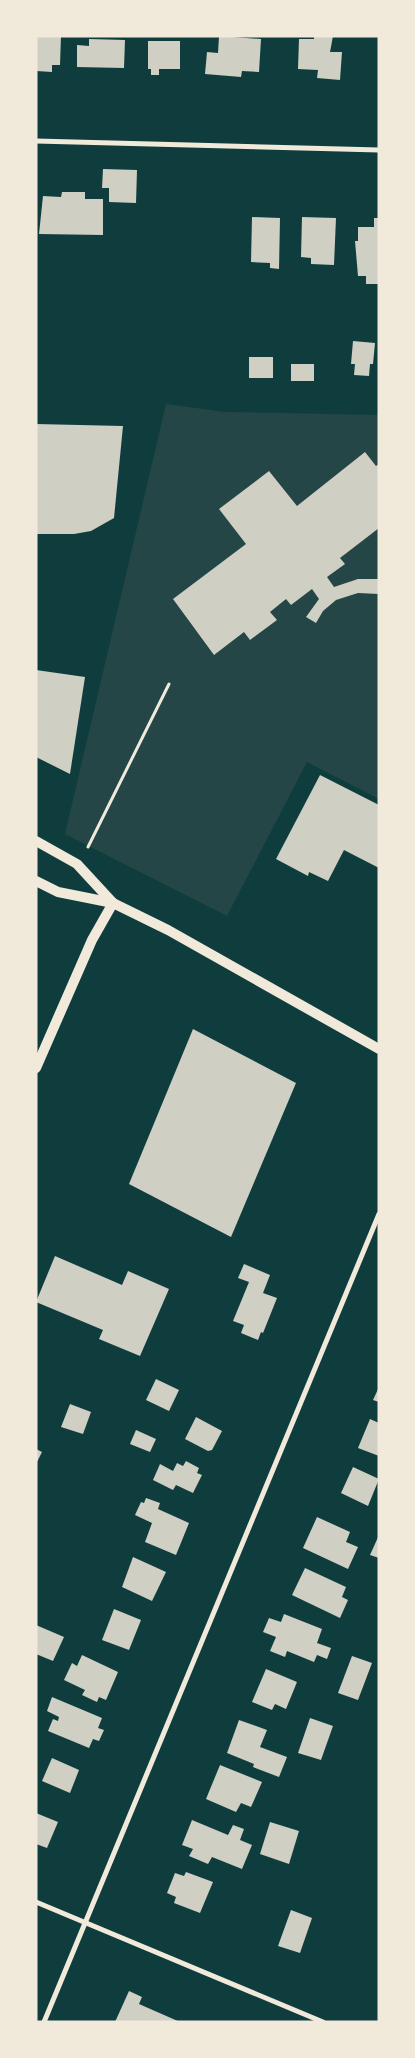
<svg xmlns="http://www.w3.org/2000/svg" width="415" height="2058" font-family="'Varela Round',sans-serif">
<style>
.green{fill:#244646}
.building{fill:#cfcfc3}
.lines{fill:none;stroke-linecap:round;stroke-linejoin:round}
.path{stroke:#f1e9da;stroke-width:3}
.minor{stroke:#f1e9da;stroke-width:5}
.secondary{stroke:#f1e9da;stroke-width:10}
</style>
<rect width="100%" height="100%" fill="#0f3d3e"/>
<path class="green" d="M166 404 225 412 379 415V799L307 762 227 916 65 834Z"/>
<g class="building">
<path d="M36 36H61L60 65H52V72L36 71Z"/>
<path d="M219 36 261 39 259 72 242 71 241 77 205 74 207 52 218 53Z"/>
<path d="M314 36H333L330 52H342L340 80 317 78 318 70 298 69 299 39H314Z"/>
<path d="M89 39 125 40 124 68 77 67V45L89 46Z"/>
<path d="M148 41H180V69H159V75H151V69H148Z"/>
<path d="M103 169 137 170 136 203 109 202V188H102Z"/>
<path d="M62 192H85V199H103V235L39 234 43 196 61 197Z"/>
<path d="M252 217 280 218 279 269 270 268V263L251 262Z"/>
<path d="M302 217 336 218 334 265 311 264V258L301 257Z"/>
<path d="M374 218H379L378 284H366V276H358L355 241H358V227H374Z"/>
<path d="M353 341 375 343 373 364H370L369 376 354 375 355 364H351Z"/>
<rect x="249" y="357" width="24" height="21"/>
<rect x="291" y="364" width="23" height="17"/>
<path d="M36 424 123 426 114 518 91 531 74 534H36Z"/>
<path d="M365 452 376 466 379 464V528L340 558 345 564 327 577 334 587 358 579H379V594L358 593 336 600 323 611 316 623 306 617 319 599 312 589 291 605 286 599 270 612 277 620 250 640 244 632 214 655 173 599 246 544 219 509 269 471 297 506Z"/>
<path d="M36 670 85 677 70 774 36 757Z"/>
<path d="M320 775 379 805V868L344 850 328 881 309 872 308 876 276 859Z"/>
<path d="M193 1029 296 1083 231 1237 129 1184Z"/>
<path d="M55 1256 122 1285 128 1271 169 1289 140 1356 99 1339 103 1330 36 1302Z"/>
<path d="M244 1264 270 1275 263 1293 277 1298 263 1333 261 1332 258 1340 241 1333 244 1325 233 1321 249 1282 238 1278Z"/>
<path d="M156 1379 179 1390 169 1411 146 1400Z"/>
<path d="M379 1387V1402L373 1400Z"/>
<path d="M70 1404 91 1412 83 1434 61 1427Z"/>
<path d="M196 1417 222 1431 212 1450 208 1451 185 1439Z"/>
<path d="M370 1419 379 1423V1456L358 1448Z"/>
<path d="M136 1430 156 1439 150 1452 130 1444Z"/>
<path d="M36 1449 42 1452 36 1464Z"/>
<path d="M186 1461 199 1468 197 1473 202 1475 193 1493 176 1485 173 1490 153 1480 160 1464 173 1471 177 1463 183 1466Z"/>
<path d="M353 1467 379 1479 368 1506 341 1493Z"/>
<path d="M146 1498 160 1503 158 1509 189 1523 176 1555 145 1542 152 1523 135 1515 141 1502 144 1503Z"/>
<path d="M317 1517 350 1532 346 1542 358 1547 348 1569 303 1548Z"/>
<path d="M379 1535V1558L370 1555Z"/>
<path d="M133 1557 166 1572 152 1601 122 1587Z"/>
<path d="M305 1568 346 1587 342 1597 348 1600 340 1618 292 1595Z"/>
<path d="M114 1609 141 1620 129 1650 102 1640Z"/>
<path d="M284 1614 322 1629 317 1643 331 1648 327 1659 317 1655 314 1662 287 1651 285 1657 270 1651 276 1637 263 1632 269 1618 281 1622Z"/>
<path d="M36 1625 64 1637 53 1661 36 1654Z"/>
<path d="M82 1655 118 1672 106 1700 99 1697 97 1702 82 1695 85 1690 64 1680 72 1663 77 1666Z"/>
<path d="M352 1656 372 1663 358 1700 338 1693Z"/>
<path d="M266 1669 297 1682 286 1709 275 1704 272 1710 252 1702Z"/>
<path d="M52 1697 102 1718 98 1728 104 1730 99 1741 93 1739 89 1748 48 1731 53 1719 58 1721 59 1717 47 1711Z"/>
<path d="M310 1718 333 1726 321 1760 298 1753Z"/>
<path d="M239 1720 267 1730 260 1747 287 1757 279 1777 253 1767 254 1764 227 1753Z"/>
<path d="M52 1758 79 1770 70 1793 42 1781Z"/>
<path d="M220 1765 262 1782 251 1807 241 1803 236 1812 206 1799Z"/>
<path d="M36 1813 58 1822 47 1848 36 1844Z"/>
<path d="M192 1820 228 1835 233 1825 244 1829 240 1840 252 1845 242 1869 212 1857 208 1864 189 1856 193 1849 182 1845Z"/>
<path d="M270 1822 299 1831 289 1864 260 1854Z"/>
<path d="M186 1872 213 1882 200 1913 174 1903 176 1897 167 1893 175 1873 184 1876Z"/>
<path d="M291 1910 312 1918 300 1953 278 1946Z"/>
<path d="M129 1991 142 1997 139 2004 180 2022H115Z"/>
</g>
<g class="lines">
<path class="path" d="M88 847 169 684"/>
<g class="minor">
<path d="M36 141 379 150"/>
<path d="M36 1902 323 2022"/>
<path d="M44 2022 379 1214"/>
</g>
<g class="secondary">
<path d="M36 841 77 864 113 903"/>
<path d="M36 881 58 892 113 903 168 930 379 1049"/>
<path d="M36 1068 92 940 113 903"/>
</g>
</g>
<rect width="415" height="2058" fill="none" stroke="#f1e9da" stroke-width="75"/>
</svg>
